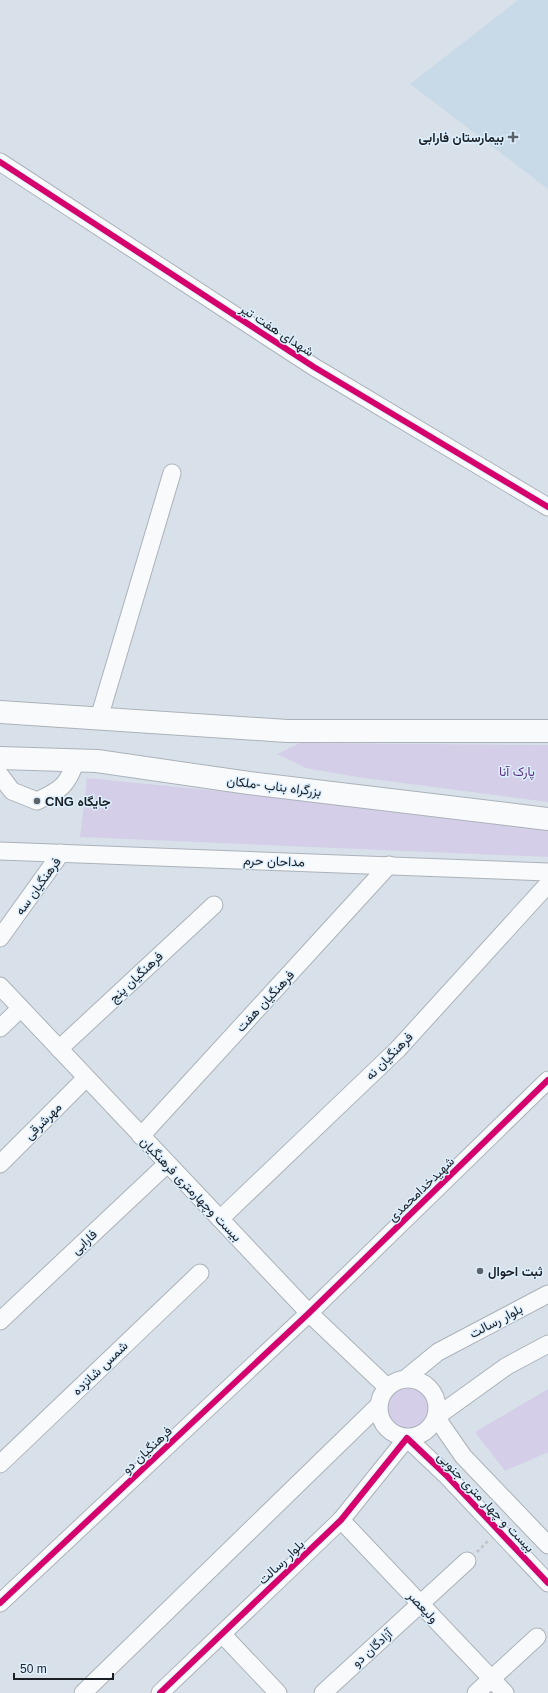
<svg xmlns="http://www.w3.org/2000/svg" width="548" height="1693" font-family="Helvetica,Vazirmatn,sans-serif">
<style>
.built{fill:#c8d9e7}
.green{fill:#d4cee9}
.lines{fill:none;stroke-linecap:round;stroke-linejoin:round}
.minor-casing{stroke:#abb2b9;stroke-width:19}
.highway-casing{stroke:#abb2b9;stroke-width:24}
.path{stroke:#bfc2c5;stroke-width:2.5;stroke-dasharray:3 3;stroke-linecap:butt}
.minor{stroke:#f9fafc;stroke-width:17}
.highway{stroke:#f9fafc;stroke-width:22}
.cycleway-casing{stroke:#deeffe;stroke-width:8}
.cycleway{stroke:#d6006c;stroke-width:6}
.poi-dot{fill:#5c646a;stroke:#deeffe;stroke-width:1.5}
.labels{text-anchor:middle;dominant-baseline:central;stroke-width:3;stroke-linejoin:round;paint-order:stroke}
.poi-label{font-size:13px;font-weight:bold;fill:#1a2025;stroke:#deeffe;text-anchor:start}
.street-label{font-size:13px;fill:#1a2025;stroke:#deeffe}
.park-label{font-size:13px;fill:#5a3381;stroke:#deeffe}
</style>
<rect width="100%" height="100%" fill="#d8e1e9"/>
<path class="built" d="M518 0H548V189L410 84Z"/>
<g class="green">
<path d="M300 743 548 745V802L357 777 306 768 277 754Z"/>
<path d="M87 778 370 806 548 826V857L80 837Z"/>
<circle cx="408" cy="1408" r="22"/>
<path d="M548 1389V1452L505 1471 475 1432Z"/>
</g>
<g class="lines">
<g class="minor-casing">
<g id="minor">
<path d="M0 162 314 367 548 507"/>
<path d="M99 718 172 473"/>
<path d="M0 775 12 791 37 801C61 790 68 785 76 760"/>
<path d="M0 851 548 872"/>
<path d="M0 938 61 853"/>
<path d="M0 986 309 1313 387 1387"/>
<path d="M0 1028 21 1008"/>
<path d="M59 1049 214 905"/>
<path d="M141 1136 389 865"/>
<path d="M0 1164 86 1078"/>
<path d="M220 1219 398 1049 548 884"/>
<path d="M0 1321 167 1164"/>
<path d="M548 1344 507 1366 436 1417 463 1456 548 1545"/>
<circle cx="408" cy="1408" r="29"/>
<path d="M405 1379 438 1352 548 1294"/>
<path d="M0 1464 200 1273"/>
<path d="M341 1520 505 1693"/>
<path d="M0 1603 309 1313 548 1080"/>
<path d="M222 1634 278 1693"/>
<path d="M83 1693 379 1405"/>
<path d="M160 1693 341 1520 407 1438 446 1475 548 1583"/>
<path d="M323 1693 467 1561"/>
<path d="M476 1693 537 1637"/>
</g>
</g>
<g class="highway-casing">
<g id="highway">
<path d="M0 712 287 731H548"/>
<path d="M0 758 97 761 249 783 548 819"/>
</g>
</g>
<path class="path" d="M477 1552 488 1541"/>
<use href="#minor" class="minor"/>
<use href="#highway" class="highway"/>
<g class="cycleway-casing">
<g id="cycleway">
<path d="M0 162 314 367 548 507"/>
<path d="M0 1603 309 1313 548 1080"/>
<path d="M160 1693 341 1520 407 1438 446 1475 548 1583"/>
</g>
</g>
<use href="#cycleway" class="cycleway"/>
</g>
<g class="poi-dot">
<path d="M511 131h4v4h4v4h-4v4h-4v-4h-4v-4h4z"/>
<circle cx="37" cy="801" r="4"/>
<circle cx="480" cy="1271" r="4"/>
</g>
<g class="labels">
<g class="poi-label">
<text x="504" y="137" text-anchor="end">بیمارستان فارابی</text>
<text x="45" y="801">CNG جایگاه</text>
<text x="488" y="1271">ثبت احوال</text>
</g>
<g class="street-label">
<text transform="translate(277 330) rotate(33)">شهدای هفت تیر</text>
<text transform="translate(274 786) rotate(7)">بزرگراه بناب -ملکان</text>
<text transform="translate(274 861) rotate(2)">مداحان حرم</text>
<text transform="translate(38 886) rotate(-54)">فرهنگیان سه</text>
<text transform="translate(136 977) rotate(-43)">فرهنگیان پنج</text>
<text transform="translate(265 1001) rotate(-47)">فرهنگیان هفت</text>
<text transform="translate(389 1056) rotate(-45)">فرهنگیان نه</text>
<text transform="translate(43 1121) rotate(-45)">مهرشرقی</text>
<text transform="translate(191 1189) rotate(46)">بیست وچهارمتری فرهنگیان</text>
<text transform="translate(421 1189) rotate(-44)">شهیدخدامحمدی</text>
<text transform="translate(84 1242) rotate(-43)">فارابی</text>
<text transform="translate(496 1321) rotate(-28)">بلوار رسالت</text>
<text transform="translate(100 1368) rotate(-44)">شمس شانزده</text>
<text transform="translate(147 1450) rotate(-43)">فرهنگیان دو</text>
<text transform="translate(486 1502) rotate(46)">بیست و چهار متری جنوبی</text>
<text transform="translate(281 1562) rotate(-44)">بلوار رسالت</text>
<text transform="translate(423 1607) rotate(47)">ولیعصر</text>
<text transform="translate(372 1648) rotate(-42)">آزادگان دو</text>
</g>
<g class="park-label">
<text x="517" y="771">پارک آنا</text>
</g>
</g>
<path d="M14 1673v6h99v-6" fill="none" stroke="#1a2025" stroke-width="2"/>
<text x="20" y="1673" font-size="12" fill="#1a2025" stroke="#deeffe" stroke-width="3" paint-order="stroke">50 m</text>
</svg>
